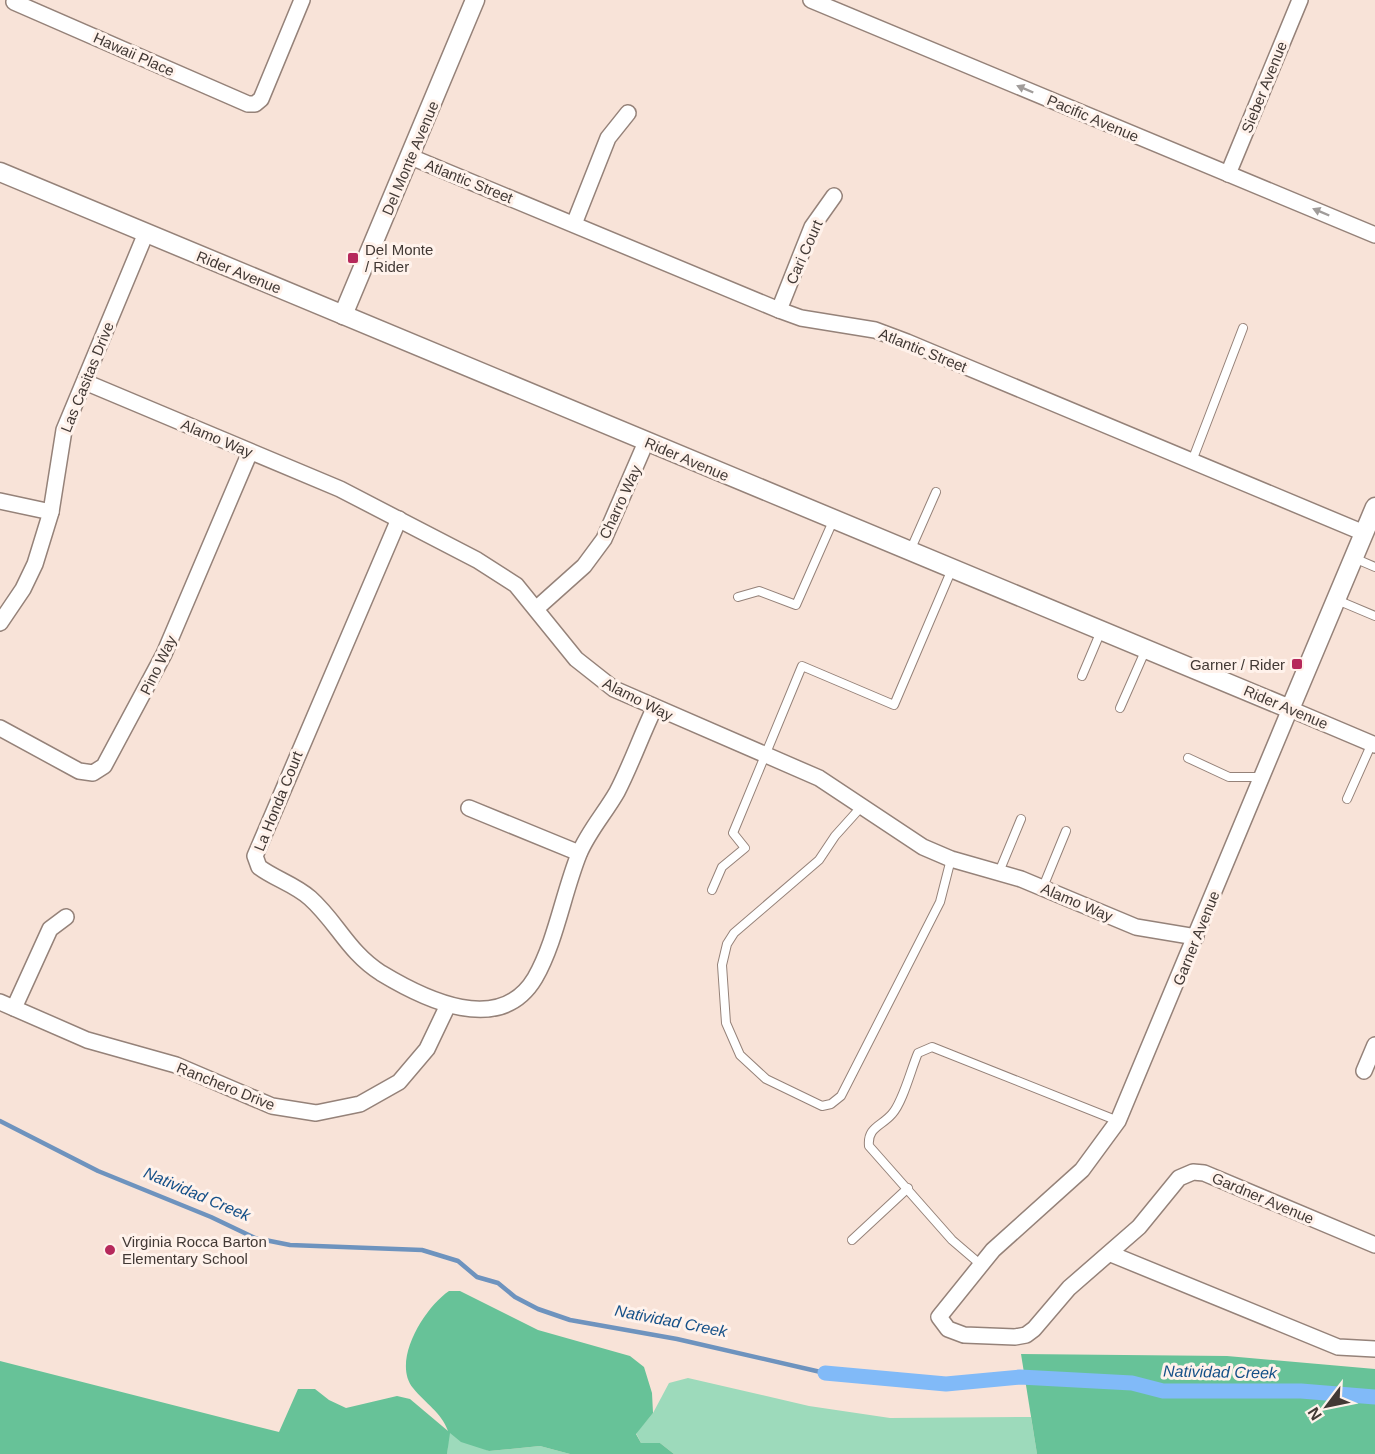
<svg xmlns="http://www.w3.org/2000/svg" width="1375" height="1454" font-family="Arial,sans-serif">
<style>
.green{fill:#9ddabb}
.forest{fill:#67c298}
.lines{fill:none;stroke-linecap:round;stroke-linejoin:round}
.stream{stroke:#6e93be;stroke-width:4.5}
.canal{stroke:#81baf8;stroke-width:15}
.service-casing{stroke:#958279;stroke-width:10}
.minor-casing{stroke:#958279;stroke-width:18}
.tertiary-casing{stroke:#958279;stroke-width:21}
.service{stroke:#fff;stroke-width:8}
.minor{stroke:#fff;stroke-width:15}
.tertiary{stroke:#fff;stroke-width:18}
.oneway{fill:#a09c9a}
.poi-dot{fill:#b6285b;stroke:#fff2eb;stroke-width:2}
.labels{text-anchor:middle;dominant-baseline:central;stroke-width:6;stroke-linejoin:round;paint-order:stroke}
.street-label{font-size:15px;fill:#423935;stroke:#fff2eb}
.poi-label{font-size:15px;fill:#423935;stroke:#fff2eb;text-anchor:start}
.water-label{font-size:16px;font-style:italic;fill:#155088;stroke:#fff2eb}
</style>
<rect width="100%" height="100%" fill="#f8e3d8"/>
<g class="green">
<path d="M688 1378 809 1406 890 1418 1031 1417 1037 1454H674L660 1443H641L636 1433 653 1413 669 1383Z"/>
<path d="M449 1432 489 1451 540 1446 570 1454H447Z"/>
</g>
<g class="forest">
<path d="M449 1291H460L538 1330 630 1356 644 1367 652 1393 653 1413 636 1434 641 1443H660L674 1454H570L540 1446 489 1451 461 1442 450 1433 447 1454H0V1361L279 1432 298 1389H315L329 1400 346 1408 397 1396 410 1399 448 1431C441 1412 426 1404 413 1388 391 1361 425 1307 449 1291Z"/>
<path d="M1021 1354 1227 1356 1375 1369V1454H1037Z"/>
</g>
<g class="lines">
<path class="stream" d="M0 1121 98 1171 211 1217 255 1238 290 1245 422 1250 458 1261 477 1277 498 1283 515 1297 538 1309 570 1320 677 1339 825 1373"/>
<path class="canal" d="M825 1373 946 1384 1020 1377 1132 1383 1163 1391H1301L1375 1397"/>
<g class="service-casing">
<g id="service">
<path d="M1192 461 1243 328"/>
<path d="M910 551 936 492"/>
<path d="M1354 558 1375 567"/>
<path d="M738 597 759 591 796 605 833 521"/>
<path d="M1337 600 1375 616"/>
<path d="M1082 676 1101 631"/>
<path d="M1120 708 1146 649"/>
<path d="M1188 758 1229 777H1262"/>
<path d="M1347 799 1372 743"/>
<path d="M862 806 835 836 819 860 734 933 727 944 722 965 726 1023 740 1055 766 1079 822 1106 831 1104 841 1096 940 902 951 859"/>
<path d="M999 872 1021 819"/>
<path d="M1043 887 1066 831"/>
<path d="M712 890 722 867 745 848 733 833 802 666 894 705 952 569"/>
<path d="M852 1240 908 1188"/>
<path d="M980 1264 952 1240 869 1146C867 1127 882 1126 892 1114 903 1102 911 1069 918 1053L932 1047 1118 1121"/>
</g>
</g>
<g class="minor-casing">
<g id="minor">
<path d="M811 0 1375 235"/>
<path d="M14 2 248 104H255L261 99 302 0"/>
<path d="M411 157 779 310 801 318 875 330 907 342 1364 533"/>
<path d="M1228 174 1300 0"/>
<path d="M574 224 608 138 628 113"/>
<path d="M779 310 812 227 834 196"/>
<path d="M85 382 340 489 477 560 516 585 576 659 614 689 819 778 923 847 951 859 1021 879 1136 927 1196 937"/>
<path d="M0 501 51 512"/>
<path d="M399 519 255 856 259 867C275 879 294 884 310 898 337 922 348 952 381 973 424 999 500 1037 535 978 556 941 563 894 579 854 588 832 605 813 617 792 631 765 641 736 654 709"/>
<path d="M537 608 584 566 604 539 646 442"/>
<path d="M0 623 23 589 35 564 51 512 64 430 146 233"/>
<path d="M0 728 79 771 93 773 104 766 164 654 250 452"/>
<path d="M1375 745 1290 709 1118 1121 1082 1170 993 1250 939 1317 948 1329 964 1335 1015 1337 1026 1335 1034 1329 1069 1288 1139 1227 1179 1178 1193 1172 1204 1173 1375 1245"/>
<path d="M469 808 579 853"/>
<path d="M0 1002 87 1040 176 1065 272 1106 316 1113 360 1104 399 1082 427 1049 448 1005"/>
<path d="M14 1008 50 929 66 917"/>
<path d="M1364 1071 1375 1045"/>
<path d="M1111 1254 1338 1347 1375 1349"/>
</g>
</g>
<g class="tertiary-casing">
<g id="tertiary">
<path d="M0 172 1290 709 1375 507"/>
<path d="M343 315 475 0"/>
</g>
</g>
<use href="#service" class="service"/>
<use href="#minor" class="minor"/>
<use href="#tertiary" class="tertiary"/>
</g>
<defs><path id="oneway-solid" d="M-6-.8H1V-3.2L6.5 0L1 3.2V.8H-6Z" transform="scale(1.5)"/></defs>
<g class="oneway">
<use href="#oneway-solid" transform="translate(1025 89) rotate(-157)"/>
<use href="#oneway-solid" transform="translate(1321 212) rotate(-157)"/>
</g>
<g class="poi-dot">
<rect x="347" y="252" width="12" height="12" rx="3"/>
<rect x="1291" y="658" width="12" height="12" rx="3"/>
<circle cx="110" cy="1250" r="6"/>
</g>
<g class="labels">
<g class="street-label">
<text transform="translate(134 54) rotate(24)">Hawaii Place</text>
<text transform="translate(1264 87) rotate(-68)">Sieber Avenue</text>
<text transform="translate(1093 118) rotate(23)">Pacific Avenue</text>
<text transform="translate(410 158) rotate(-67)">Del Monte Avenue</text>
<text transform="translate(469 181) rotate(22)">Atlantic Street</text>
<text transform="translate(804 252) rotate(-66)">Cari Court</text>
<text transform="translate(239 272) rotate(22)">Rider Avenue</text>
<text transform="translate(923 350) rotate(22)">Atlantic Street</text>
<text transform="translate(87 377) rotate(-68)">Las Casitas Drive</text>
<text transform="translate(217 438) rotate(23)">Alamo Way</text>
<text transform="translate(687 459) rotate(23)">Rider Avenue</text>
<text transform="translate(620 502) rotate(-65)">Charro Way</text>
<text transform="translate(158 665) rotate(-64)">Pino Way</text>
<text transform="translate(638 699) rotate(27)">Alamo Way</text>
<text transform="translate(1286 707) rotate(23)">Rider Avenue</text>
<text transform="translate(278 801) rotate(-68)">La Honda Court</text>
<text transform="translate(1077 902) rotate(23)">Alamo Way</text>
<text transform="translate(1196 938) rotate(-68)">Garner Avenue</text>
<text transform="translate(226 1086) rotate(22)">Ranchero Drive</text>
<text transform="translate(1263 1198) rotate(23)">Gardner Avenue</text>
</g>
<g class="poi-label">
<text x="365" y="249">Del Monte<tspan x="365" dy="17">/ Rider</tspan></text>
<text x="1285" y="664" text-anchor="end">Garner / Rider</text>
<text x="122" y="1241">Virginia Rocca Barton<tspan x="122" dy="17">Elementary School</tspan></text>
</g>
<g class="water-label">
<text transform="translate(197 1194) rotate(23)">Natividad Creek</text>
<text transform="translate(671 1321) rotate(11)">Natividad Creek</text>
<text transform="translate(1220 1372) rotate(1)">Natividad Creek</text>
</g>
</g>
<g transform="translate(1327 1406) rotate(238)" stroke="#fff2eb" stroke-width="4.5" paint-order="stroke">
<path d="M0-4.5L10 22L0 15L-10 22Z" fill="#423935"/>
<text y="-9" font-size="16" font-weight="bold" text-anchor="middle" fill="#423935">N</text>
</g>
</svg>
